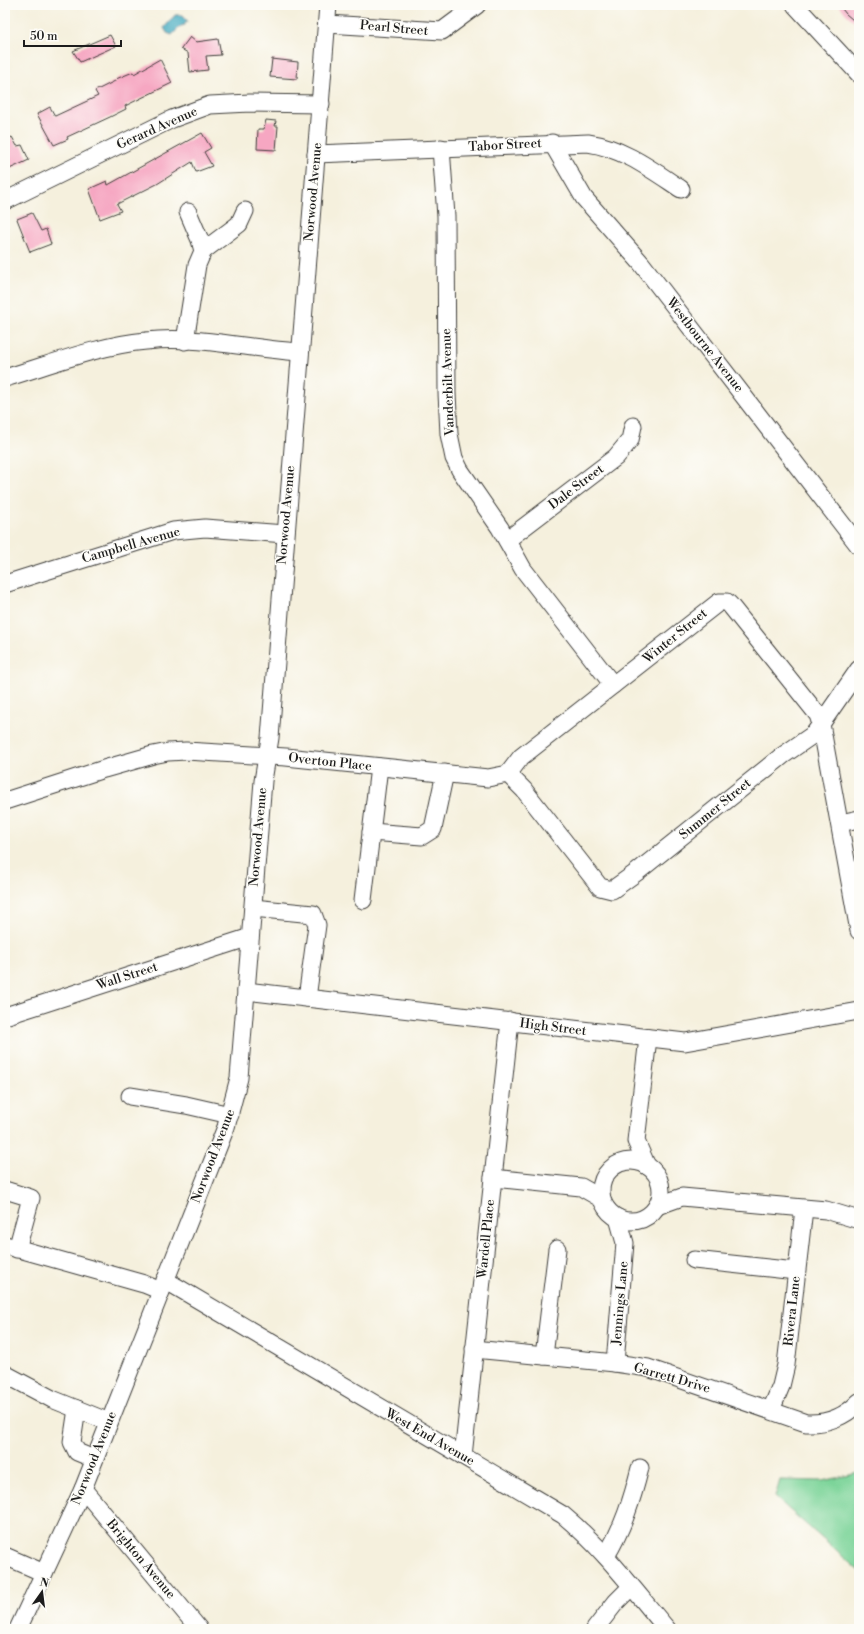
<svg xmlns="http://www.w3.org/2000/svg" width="864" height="1634" font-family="'Libre Bodoni',serif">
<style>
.green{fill:#7bd499;stroke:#4c785a}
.water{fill:#3fa9bf;stroke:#2e626e}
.building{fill:#f6a7c2}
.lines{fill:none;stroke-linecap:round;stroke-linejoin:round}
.minor-casing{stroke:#3d3c39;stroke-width:19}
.minor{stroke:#fff;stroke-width:17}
.labels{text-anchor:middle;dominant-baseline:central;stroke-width:3;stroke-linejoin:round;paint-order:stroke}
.street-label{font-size:13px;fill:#1c1c1c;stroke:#fdfcf7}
</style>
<rect width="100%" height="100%" fill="#fdfcf7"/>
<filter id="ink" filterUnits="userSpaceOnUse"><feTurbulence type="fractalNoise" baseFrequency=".025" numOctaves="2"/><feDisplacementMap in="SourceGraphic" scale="8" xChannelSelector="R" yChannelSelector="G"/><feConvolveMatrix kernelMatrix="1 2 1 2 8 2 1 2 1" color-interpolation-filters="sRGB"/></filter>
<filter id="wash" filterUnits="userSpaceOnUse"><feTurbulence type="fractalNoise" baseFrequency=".012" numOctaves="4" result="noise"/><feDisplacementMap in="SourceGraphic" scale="16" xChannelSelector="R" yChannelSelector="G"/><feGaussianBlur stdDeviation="0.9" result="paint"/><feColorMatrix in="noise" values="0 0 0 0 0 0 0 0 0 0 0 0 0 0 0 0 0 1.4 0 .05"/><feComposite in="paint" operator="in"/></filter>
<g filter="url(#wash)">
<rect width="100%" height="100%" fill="#f5f0dd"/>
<path class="green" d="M859 1473V1571L775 1497 780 1480 822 1481Z"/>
<path class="water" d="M175 15H183L188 22H185V25L181 26 172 35 167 33 164 28Z"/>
<g id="blocks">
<g class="building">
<path d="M839 5H859V25L846 14Z"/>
<path d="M110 35 116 46 80 62 73 51Z"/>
<path d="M190 37 196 42 218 39 221 55 206 56 208 70 190 72 188 53 181 49Z"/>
<path d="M160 59 172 83 125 106 126 109 110 117 67 137 68 139 54 145 37 114 50 107 55 116 98 96 95 91 117 80 116 79 133 72 134 74Z"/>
<path d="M272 59 298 62 297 79 270 77Z"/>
<path d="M266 120 276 121 275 126H278L276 150 257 149 258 129H264Z"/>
<path d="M202 133 211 148 204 152 212 166 196 172 192 162 157 184 117 204 121 211 100 219 89 189 107 181 108 185Z"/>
<path d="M12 137 17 146 22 145 29 160 5 171V140Z"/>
<path d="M32 213 41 231 46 229 51 244 30 252 17 219Z"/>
</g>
</g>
</g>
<g filter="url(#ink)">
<use href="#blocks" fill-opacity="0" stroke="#3d3c39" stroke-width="1"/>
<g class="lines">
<g class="minor-casing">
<g id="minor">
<path d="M795 5 859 74"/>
<path d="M327 24 442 31 477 5"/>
<path d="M552 143 584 198 641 263 859 546"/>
<path d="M441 148 446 216 447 393 449 434 454 458 460 470 500 528 523 569 613 685"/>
<path d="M316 154 588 143C623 148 652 170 681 189"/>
<path d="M5 201 172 119 210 105 250 103 321 104"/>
<path d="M188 212 200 240 203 251"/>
<path d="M185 341 197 265 203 251 239 224 245 211"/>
<path d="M5 378C49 365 100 345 146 341 196 335 249 349 300 352"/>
<path d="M507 540 616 457 630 440 633 426"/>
<path d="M5 584 173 531 205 528 285 534"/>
<path d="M859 669 821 724 859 931"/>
<path d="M5 801 104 769 153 755 168 752 186 751 286 757 488 778 508 774 524 790 600 887 612 890 637 872 782 756 814 734 821 724 818 715 730 605 727 602H719L521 757 508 774"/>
<path d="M840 823 859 819"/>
<path d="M371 832 422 836 433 829 445 773"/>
<path d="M363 900 379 767"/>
<path d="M253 908 313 914 317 925 307 998"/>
<path d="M246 991 685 1042 859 1011"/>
<path d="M5 1016 250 937"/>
<path d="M130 1096 186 1105 230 1115"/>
<circle cx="631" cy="1191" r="30"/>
<path d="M647 1166 636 1141 648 1038"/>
<path d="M493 1178 581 1187 602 1199"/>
<path d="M5 1190 31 1198 17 1249"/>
<path d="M657 1206 682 1197 826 1210 859 1220"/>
<path d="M5 1245 144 1284 161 1291"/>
<path d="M694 1260 796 1271"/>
<path d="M165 1280 563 1515C603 1548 634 1590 667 1629"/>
<path d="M474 1349 615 1363 648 1368 806 1423C826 1424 845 1417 859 1402"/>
<path d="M544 1356 557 1249"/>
<path d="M615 1363 625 1243 618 1218"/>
<path d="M5 1374 52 1399 109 1422"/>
<path d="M77 1409 72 1442 77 1452 94 1459"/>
<path d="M771 1410 781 1386 786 1365 804 1209"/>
<path d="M463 1456 510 1021"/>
<path d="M83 1489 199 1629"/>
<path d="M5 1556 44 1573"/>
<path d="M606 1556C623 1528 632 1500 640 1468"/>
<path d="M18 1629 83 1489 226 1127 239 1078 263 781 270 738 328 5"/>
<path d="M595 1629 616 1602 631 1587"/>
</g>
</g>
<use href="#minor" class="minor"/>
</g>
</g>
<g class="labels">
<g class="street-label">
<text transform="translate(394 28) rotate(5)">Pearl Street</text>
<text transform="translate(157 128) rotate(-24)">Gerard Avenue</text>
<text transform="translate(505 145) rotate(-3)">Tabor Street</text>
<text transform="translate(313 192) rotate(-85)">Norwood Avenue</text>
<text transform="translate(705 345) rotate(52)">Westbourne Avenue</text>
<text transform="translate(448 382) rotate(-92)">Vanderbilt Avenue</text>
<text transform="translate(576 487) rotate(-37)">Dale Street</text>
<text transform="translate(286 515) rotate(-85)">Norwood Avenue</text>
<text transform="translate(131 545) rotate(-16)">Campbell Avenue</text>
<text transform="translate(675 636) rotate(-39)">Winter Street</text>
<text transform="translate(330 762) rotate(6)">Overton Place</text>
<text transform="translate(715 809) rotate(-39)">Summer Street</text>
<text transform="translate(258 837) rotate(-85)">Norwood Avenue</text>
<text transform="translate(127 976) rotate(-18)">Wall Street</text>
<text transform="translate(553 1027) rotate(7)">High Street</text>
<text transform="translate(213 1156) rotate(-69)">Norwood Avenue</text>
<text transform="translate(486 1239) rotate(-84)">Wardell Place</text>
<text transform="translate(620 1303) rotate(-85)">Jennings Lane</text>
<text transform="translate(792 1311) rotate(-84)">Rivera Lane</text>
<text transform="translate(672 1378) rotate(16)">Garrett Drive</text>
<text transform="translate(430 1437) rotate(30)">West End Avenue</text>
<text transform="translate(94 1458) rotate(-68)">Norwood Avenue</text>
<text transform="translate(141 1559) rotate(50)">Brighton Avenue</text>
</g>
</g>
<rect width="864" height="1634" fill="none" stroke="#fdfcf7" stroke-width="20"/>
<g transform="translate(42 1592) rotate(14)" stroke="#fdfcf7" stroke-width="3" paint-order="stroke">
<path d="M0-3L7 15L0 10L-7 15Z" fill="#1c1c1c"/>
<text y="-6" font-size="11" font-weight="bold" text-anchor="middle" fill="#1c1c1c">N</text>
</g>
<path d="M24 40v6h97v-6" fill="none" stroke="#1c1c1c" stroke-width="2"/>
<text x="30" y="40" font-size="12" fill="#1c1c1c" stroke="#fdfcf7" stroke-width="3" paint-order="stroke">50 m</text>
</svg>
